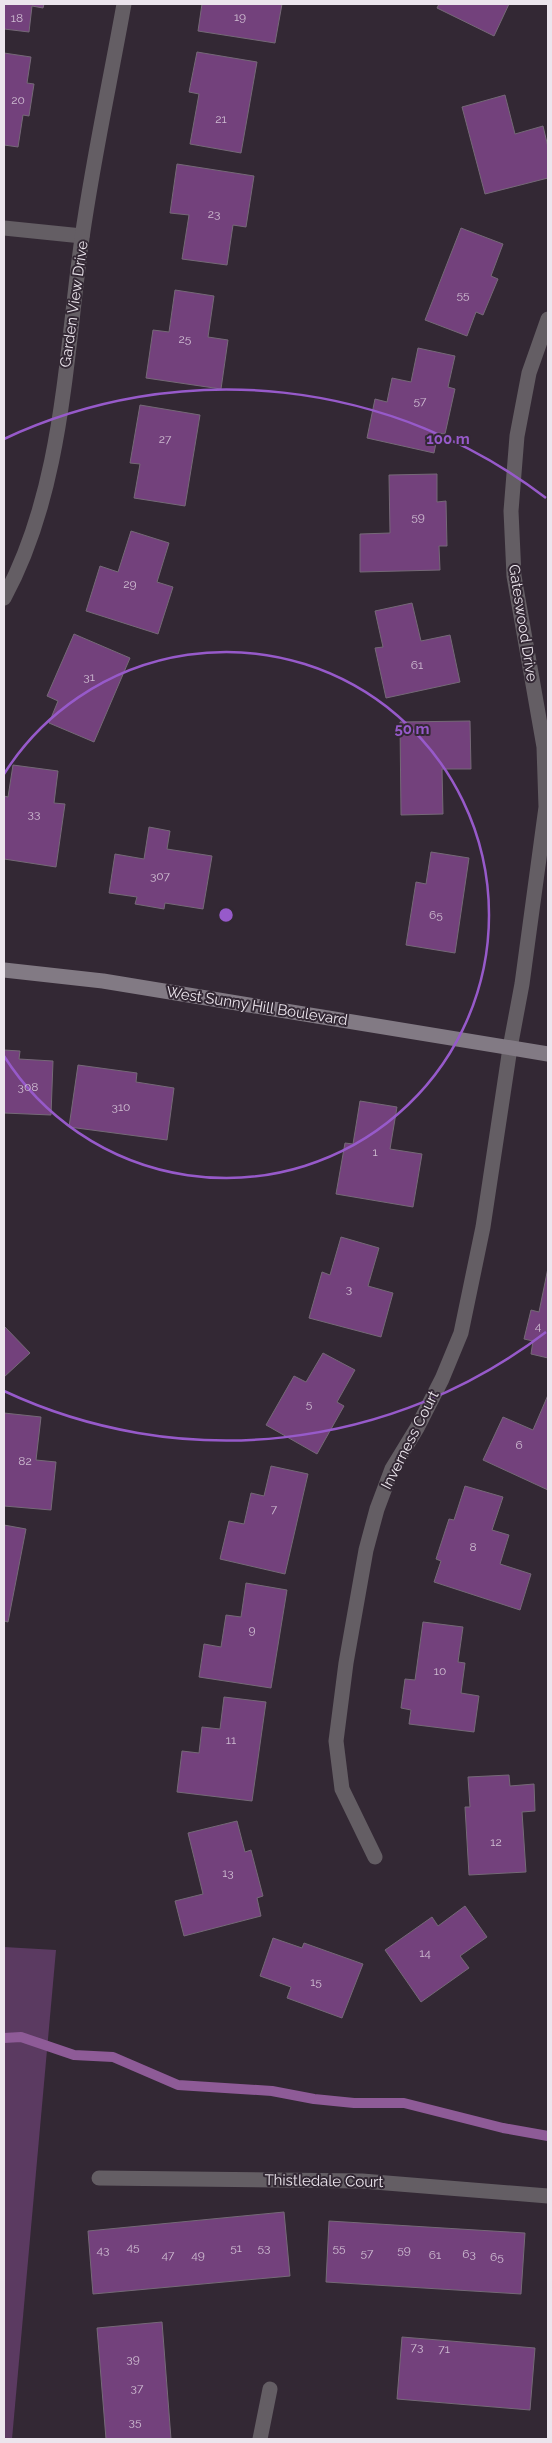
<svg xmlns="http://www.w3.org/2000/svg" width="552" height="2443" font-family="Raleway,sans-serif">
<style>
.green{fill:#5b3a61}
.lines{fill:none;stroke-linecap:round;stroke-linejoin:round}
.stream{stroke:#8e5b97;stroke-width:10}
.building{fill:#73417c;stroke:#756977}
.street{stroke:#645e64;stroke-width:15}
.secondary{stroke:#827a84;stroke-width:15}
.ring{fill:none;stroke:#975aca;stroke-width:2.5}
.labels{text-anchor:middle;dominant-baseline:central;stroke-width:4;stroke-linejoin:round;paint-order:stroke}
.number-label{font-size:12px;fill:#cebcd1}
.street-label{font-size:15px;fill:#ece5ed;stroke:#332834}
.centre{fill:#975aca;stroke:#332834;stroke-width:2.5}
.ring-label{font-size:15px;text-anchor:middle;font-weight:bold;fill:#975aca;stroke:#332834;stroke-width:4;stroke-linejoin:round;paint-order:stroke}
</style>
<rect width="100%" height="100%" fill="#332834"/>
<path class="green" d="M4 1947 56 1950 12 2439H4Z"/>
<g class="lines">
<path class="stream" d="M4 2038 21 2037 74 2055 113 2057 178 2085 272 2091 314 2099 354 2103H404L503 2128 548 2136"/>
</g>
<g class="building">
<path d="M4 4H44L43 8 32 6 29 32 4 29Z"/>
<path d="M202 4H282L275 43 198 31Z"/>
<path d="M439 4H509L494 36 437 8Z"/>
<path d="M197 52 257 62 241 153 190 144 199 94 189 92Z"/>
<path d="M4 53 31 57 27 83 34 84 29 116 23 115 18 147 4 145Z"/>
<path d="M505 95 515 134 543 126 548 147V178L485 194 462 107Z"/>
<path d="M177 164 254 176 246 227 233 225 227 265 182 259 189 215 170 213Z"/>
<path d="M461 228 503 244 491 276 498 279 483 315 476 312 467 336 425 320Z"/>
<path d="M175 290 214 296 208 337 228 340 221 389 146 378 153 330 169 332Z"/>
<path d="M418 348 455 356 448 387 455 389 445 434 438 433 434 453 367 438 375 399 387 402 392 378 411 382Z"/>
<path d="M140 405 200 415 185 506 134 498 140 464 130 463Z"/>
<path d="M437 474V502L446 501 447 546H439L440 570 360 572V534L390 533 389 475Z"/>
<path d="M131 531 169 543 157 582 173 587 158 634 86 611 100 566 118 572Z"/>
<path d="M412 603 421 641 450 635 460 682 386 698 375 648 383 647 375 611Z"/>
<path d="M74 634 130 658 94 742 49 723 58 701 47 696Z"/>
<path d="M470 721 471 769H442L443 814 401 815 400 722Z"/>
<path d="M13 765 58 771 54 803 65 804 56 867 4 859V796L8 797Z"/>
<path d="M149 827 170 831 167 849 212 856 203 909 165 903 164 909 135 904 137 897 109 893 115 854 144 859Z"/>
<path d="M431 852 469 858 455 953 406 945 416 882 426 884Z"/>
<path d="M4 1050 20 1051 19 1059 53 1061 51 1115 4 1113Z"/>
<path d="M78 1065 137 1073 136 1082 174 1088 167 1140 69 1127Z"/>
<path d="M360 1101 397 1107 390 1149 422 1154 413 1207 336 1194 345 1143 353 1144Z"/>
<path d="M341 1237 379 1248 368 1286 393 1293 381 1337 309 1318 322 1272 330 1275Z"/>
<path d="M548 1268V1358L531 1354 533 1341 524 1339 531 1310 539 1312Z"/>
<path d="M4 1326 30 1353 4 1377Z"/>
<path d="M323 1353 355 1370 337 1402 344 1406 317 1454 266 1425 294 1376 306 1382Z"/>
<path d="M548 1395V1490L483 1460 503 1417 533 1430Z"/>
<path d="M4 1413 41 1417 36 1460 56 1462 51 1510 4 1506Z"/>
<path d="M271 1466 308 1474 285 1574 220 1559 229 1521 244 1524 251 1493 264 1496Z"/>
<path d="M465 1486 503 1497 492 1530 509 1535 500 1564 531 1574 520 1610 434 1582 441 1561 436 1559 449 1519 454 1520Z"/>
<path d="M4 1525 26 1529 8 1622 4 1621Z"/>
<path d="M246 1583 287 1590 271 1688 199 1677 204 1644 221 1647 226 1615 241 1617Z"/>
<path d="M423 1622 463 1627 458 1662 465 1663 461 1693 479 1696 474 1732 409 1724 411 1710 401 1708 405 1679 415 1680Z"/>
<path d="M224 1697 266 1702 252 1801 177 1792 182 1751 199 1753 202 1727 220 1729Z"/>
<path d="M509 1775 510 1786 534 1784 535 1811 522 1812 526 1872 469 1875 465 1807H470L468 1777Z"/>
<path d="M237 1821 245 1852 251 1850 263 1896 257 1898 261 1916 184 1936 175 1901 203 1894 188 1833Z"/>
<path d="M465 1906 487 1937 460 1956 469 1968 421 2002 385 1950 432 1917 438 1926Z"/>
<path d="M273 1938 302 1948 304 1943 363 1964 342 2018 287 1998 291 1987 260 1976Z"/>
<path d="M284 2212 290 2276 93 2294 88 2231Z"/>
<path d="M329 2221 525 2233 521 2294 326 2282Z"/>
<path d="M162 2322 171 2439H106L97 2328Z"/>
<path d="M402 2337 535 2348 530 2410 397 2399Z"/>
</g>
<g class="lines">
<g class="street">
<path d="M4 228 82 236"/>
<path d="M4 598C63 489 65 359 82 238 93 160 110 82 124 4"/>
<path d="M375 1857 342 1789 336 1741 346 1663 366 1550 377 1509 392 1469 417 1428 442 1379 461 1333 483 1227 510 1048 522 984 546 807 544 747 514 576 511 511 517 436 529 373 548 319"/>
<path d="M99 2178 362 2181 548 2196"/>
<path d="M260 2439 270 2389"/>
</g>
<path class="secondary" d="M4 970 103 981 548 1054"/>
</g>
<g class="ring">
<path d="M4 774A263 263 0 1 1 4 1056"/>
<path d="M546 1332A525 525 0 0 1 4 1391M4 439A525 525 0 0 1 546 498"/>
</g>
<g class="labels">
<g class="number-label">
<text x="240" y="17">19</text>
<text x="17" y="18">18</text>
<text x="18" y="100">20</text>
<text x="221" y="119">21</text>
<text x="214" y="214">23</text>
<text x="463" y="295">55</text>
<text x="185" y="339">25</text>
<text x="420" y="401">57</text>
<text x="165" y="439">27</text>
<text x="418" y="517">59</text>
<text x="130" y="584">29</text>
<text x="417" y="665">61</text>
<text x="89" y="677">31</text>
<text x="34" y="814">33</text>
<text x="160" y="876">307</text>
<text x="436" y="915">65</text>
<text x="28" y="1087">308</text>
<text x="121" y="1107">310</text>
<text x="375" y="1152">1</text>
<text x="349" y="1289">3</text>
<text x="538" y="1326">4</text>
<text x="309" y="1404">5</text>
<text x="519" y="1445">6</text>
<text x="25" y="1461">82</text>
<text x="274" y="1509">7</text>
<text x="473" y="1547">8</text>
<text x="252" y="1630">9</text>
<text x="440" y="1671">10</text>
<text x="231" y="1740">11</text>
<text x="496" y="1842">12</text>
<text x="228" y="1873">13</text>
<text x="425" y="1953">14</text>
<text x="316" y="1982">15</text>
<text x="133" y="2247">45</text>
<text x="236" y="2248">51</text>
<text x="264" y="2248">53</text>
<text x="339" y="2248">55</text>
<text x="103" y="2250">43</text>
<text x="404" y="2250">59</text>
<text x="367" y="2253">57</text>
<text x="469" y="2254">63</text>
<text x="168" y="2255">47</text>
<text x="198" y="2255">49</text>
<text x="435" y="2255">61</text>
<text x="497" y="2257">65</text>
<text x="417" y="2347">73</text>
<text x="444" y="2349">71</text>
<text x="133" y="2359">39</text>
<text x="137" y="2388">37</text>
<text x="135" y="2422">35</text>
</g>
<g class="street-label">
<text transform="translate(74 304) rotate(-82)">Garden View Drive</text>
<text transform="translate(523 623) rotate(81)">Gateswood Drive</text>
<text transform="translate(257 1006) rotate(9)">West Sunny Hill Boulevard</text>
<text transform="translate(410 1440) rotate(-63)">Inverness Court</text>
<text transform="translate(324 2181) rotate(1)">Thistledale Court</text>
</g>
</g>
<circle cx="226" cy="915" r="8" class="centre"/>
<g class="ring-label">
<text x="448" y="444">100 m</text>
<text x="412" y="734">50 m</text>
</g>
<rect width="552" height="2443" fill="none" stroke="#ece5ed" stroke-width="10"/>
</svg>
